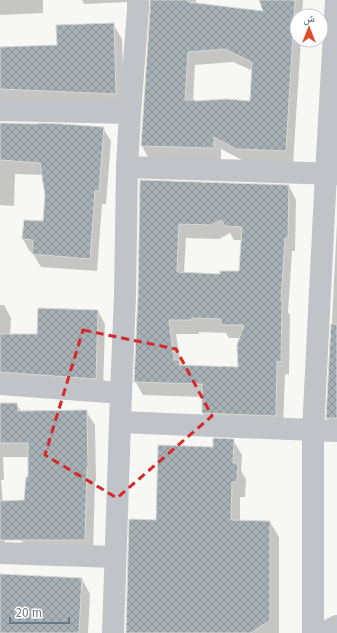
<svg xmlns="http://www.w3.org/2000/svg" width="337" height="633" font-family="'Fira Sans','Noto Naskh Arabic',sans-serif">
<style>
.shadow{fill:#0003;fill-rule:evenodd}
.building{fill:url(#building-cross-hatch);stroke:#d8d8d6;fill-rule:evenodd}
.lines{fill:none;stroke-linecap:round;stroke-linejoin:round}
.street{stroke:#c0c4c8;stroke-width:22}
.marked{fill:none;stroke:#d62828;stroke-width:3;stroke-dasharray:8 5;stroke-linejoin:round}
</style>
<defs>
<pattern id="building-cross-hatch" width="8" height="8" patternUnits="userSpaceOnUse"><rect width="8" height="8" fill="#a7b0b5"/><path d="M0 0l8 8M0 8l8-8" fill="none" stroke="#8c9499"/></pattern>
</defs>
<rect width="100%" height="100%" fill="#f7f7f4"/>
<g class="shadow">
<path d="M0 0H43V13L0 15Z"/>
<path d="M82 0H128V2L84 4Z"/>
<path d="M151 0H196V4L265 13 260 0H303L302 16H297V40H301L293 164 244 161 221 149V160L149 159 142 146ZM233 62 253 71 251 102H195L193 101 195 65Z"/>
<path d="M113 24 122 39 124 109 0 104V48L58 46Z"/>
<path d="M0 124 103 128 111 141 106 204H102L97 271 41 267 33 254V252H30L23 239 44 222 46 195 43 175 15 174 14 206 0 205Z"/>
<path d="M140 181 289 186 296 200 295 251H292L288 313 290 314 289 375 285 374 283 429 211 426 203 413V397L143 395 135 381 138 296ZM230 233 234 240H242L240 272 221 275 184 273 186 238 219 239ZM199 332 226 333 229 338H240L239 368 181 366 176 334H199Z"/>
<path d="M337 223V431H335L327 418Z"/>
<path d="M0 305H4L11 318 10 335H38L98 311 105 324 103 391 0 384Z"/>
<path d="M0 404H17L21 412 86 411 95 425 96 481H95L93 554H29L21 540 27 478H29V457H3L4 480H1L4 517 5 553H0Z"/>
<path d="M233 440 242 455 241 471 246 479 245 497H240V521L270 522 279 537V633H127L157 521 214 448Z"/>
<path d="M82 579 90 594 88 633H0V580Z"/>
</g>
<g class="building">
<path d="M150 0H188V2L263 11 259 0H295L286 151 236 149 214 137V148L141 146 150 11ZM225 49 252 62 250 101 226 99 195 101V100H185L188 52Z"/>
<path d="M114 23 116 94 0 89V47L57 45 56 25Z"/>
<path d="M0 123 38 124V123L62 124 104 127 99 191H95L90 259 32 254 33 240 22 239 24 220 43 221 45 195 40 163 0 160Z"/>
<path d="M140 180 289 185 288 238H285L281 300H282L281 362 277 361 276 416 202 413V384L134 382 138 296ZM221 220 225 226 242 227 239 271H220V274L177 272 179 224 211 225ZM192 318 221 319V325H244L237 345 238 367 179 365V360H174L169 320H191Z"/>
<path d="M38 308 98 310 96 379 0 372V334H37Z"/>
<path d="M331 324H337V418H326Z"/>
<path d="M0 403H17L18 411 87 410 88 467H87L85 540H0V501L24 500 26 477H28V443H0Z"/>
<path d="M213 438 234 439 233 463H238L237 482H232L231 520 270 521V620L251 633H126L129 519 156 520 158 445 213 447Z"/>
<path d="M0 574 82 578 79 633H0Z"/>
</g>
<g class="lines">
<g class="street">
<path d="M0 110 130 113"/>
<path d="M127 167 337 174"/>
<path d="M0 384 121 393 125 296 127 167 130 113 138 10V0"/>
<path d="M120 422 337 431"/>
<path d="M0 553 115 557"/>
<path d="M113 633 121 393"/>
<path d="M313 633V431L326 173 336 0"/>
<path d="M324 633 337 626"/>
</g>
</g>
<path class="marked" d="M83 330 176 349 212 416 117 498 45 455Z"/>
<g transform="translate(309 28)"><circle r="19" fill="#ffffff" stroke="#c2c9ce"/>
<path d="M0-3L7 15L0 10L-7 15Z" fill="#e14a2a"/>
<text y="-6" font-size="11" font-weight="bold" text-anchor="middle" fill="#667985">ش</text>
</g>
<path d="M10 617v6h59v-6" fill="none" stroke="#667985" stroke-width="2"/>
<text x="16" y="617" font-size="12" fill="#667985" stroke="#ffffff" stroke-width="3" paint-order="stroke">20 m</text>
</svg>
